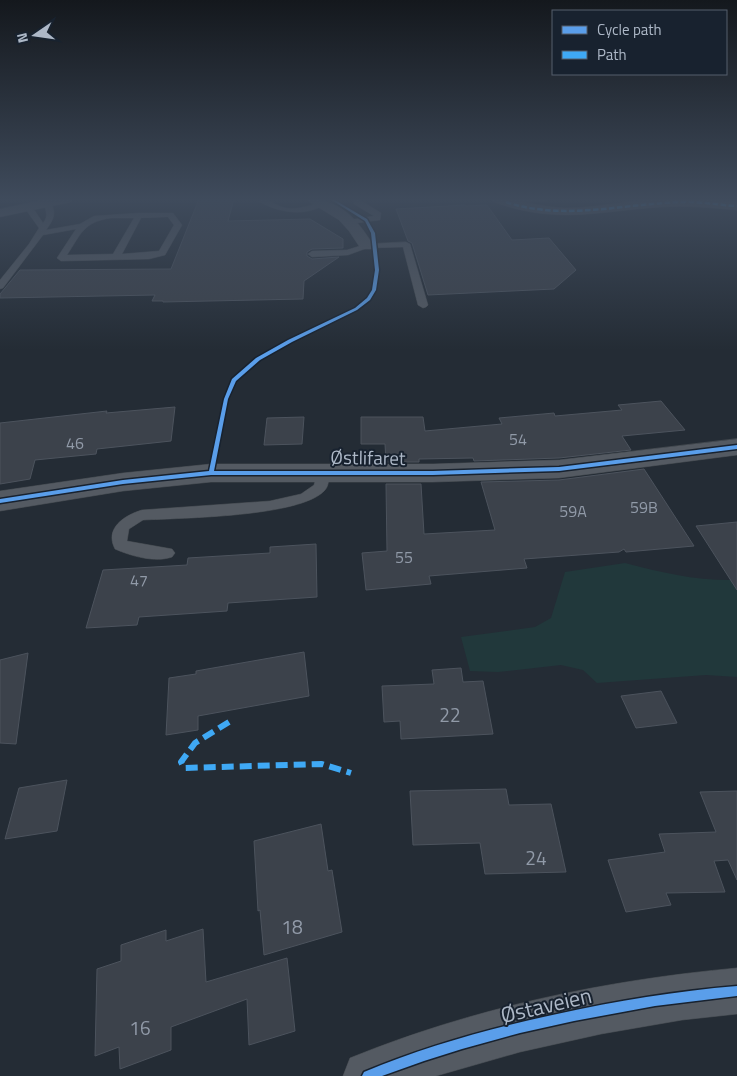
<svg xmlns="http://www.w3.org/2000/svg" width="737" height="1076" font-family="'Titillium Web',sans-serif">
<style>
.green{fill:#21383b}
.building{fill:#3c424b;stroke:#4c535d}
.lines{fill:none;stroke-linecap:round;stroke-linejoin:round}
.service-casing{stroke:#41474d;stroke-width:1}
.minor-casing{stroke:#41474d;stroke-width:1}
.secondary-casing{stroke:#41474d;stroke-width:1}
.service{fill:#545a62;fill-rule:evenodd}
.minor{fill:#545a62;fill-rule:evenodd}
.secondary{fill:#595f67;fill-rule:evenodd}
.quiet-far1{stroke:#3fa9f5;stroke-width:2.5;stroke-dasharray:5.5 2.5;stroke-linecap:butt}
.quiet{stroke:#3fa9f5;stroke-width:6;stroke-dasharray:12 6;stroke-linecap:butt}
.cycleway-casing{stroke:#18222f;stroke-width:3}
.cycleway{fill:#5a9eea;fill-rule:evenodd}
.labels{text-anchor:middle;dominant-baseline:central;stroke-width:4;stroke-linejoin:round;paint-order:stroke}
.number-label{font-size:16px;fill:#919aa8}
.street-label{font-size:19px;fill:#adb8c7;stroke:#18222f}
.near-number-label{font-size:19px;fill:#919aa8}
.near-street-label{font-size:22px;fill:#adb8c7;stroke:#18222f}
</style>
<rect width="100%" height="100%" fill="#242c35"/>
<path class="green" d="M625 563C664 573 696 581 737 580V677L706 675 597 683 583 670 561 665 498 672 470 671 461 637 535 627 551 618 565 572Z"/>
<g class="building">
<path d="M199 199H234L228 221 310 219 343 239V248L312 249 307 252V256L312 259 339 257 304 281 303 299 163 302V301H152L155 295 0 298V294L20 270 171 269Z"/>
<path d="M465 205 466 206 487 205 512 240 549 238 576 270 554 289 428 295 412 243 408 241 396 209Z"/>
<path d="M661 401 685 430 622 436 631 450 559 458 474 461 473 458 419 459V462H386L385 444H361V417H423L425 431 502 424 499 418 554 413 555 416 622 410 618 405Z"/>
<path d="M175 407 171 441 97 449 96 454 35 460 30 479 0 484V423L107 411 106 413Z"/>
<path d="M304 417 302 444 264 445 267 418Z"/>
<path d="M644 469 694 546 626 552 624 549 619 552 524 559 527 568 429 576 431 584 366 590 362 553 387 551 386 484H421L424 534 495 530 481 482 559 480Z"/>
<path d="M737 522V590L696 526Z"/>
<path d="M316 544 317 597 228 603 227 611 139 617 137 625 86 628 103 570 187 565 188 558 270 553V547Z"/>
<path d="M304 652 309 696 198 716V730L166 735 169 678 196 674V671Z"/>
<path d="M28 653 16 744 0 743V660Z"/>
<path d="M461 668 463 682 483 681 493 734 401 739 400 721 384 722 382 686 434 684 432 670Z"/>
<path d="M661 691 677 723 636 728 621 696Z"/>
<path d="M67 780 57 831 5 839 19 788Z"/>
<path d="M506 789 509 805 551 804 566 872 485 874 480 843 413 845 410 791Z"/>
<path d="M737 791V880L728 860 714 861 725 892 666 893 671 905 626 912 608 860 665 852 659 834 716 832 700 792Z"/>
<path d="M321 824 328 871 332 870 342 932 264 955 260 910 258 911 254 841Z"/>
<path d="M203 929 206 982 287 958 295 1031 249 1045 247 999 171 1027V1050L120 1069 119 1047 95 1056 97 969 121 961V945L166 930V941Z"/>
</g>
<g class="lines">
<g class="service-casing">
<g id="service">
<path d="M260 199C271 199 275 206 286 208 298 210 311 205 322 202L326 204C305 217 280 213 260 202Z"/>
<path d="M550 199 546 201 506 204 502 202 516 199Z"/>
<path d="M354 200H360L381 213 380 220 349 224V220L374 216 354 204Z"/>
<path d="M44 201H50C57 213 54 219 46 230L80 224 94 216 139 213H173L182 225 165 255 149 259 61 261 57 258 76 229 43 235 3 288 0 289V280L29 244 39 228 24 207 31 205 43 223C50 215 44 209 44 201ZM168 217 174 225 159 251 122 254 141 218ZM111 218H134L113 254 67 255C81 234 83 222 111 218Z"/>
<path d="M406 242 410 244 428 305 426 307 423 308 418 305 403 247 367 248 348 255 312 257 308 254 312 251 347 250 366 244Z"/>
<path d="M323 467 328 469 330 472C329 477 329 486 325 490 302 517 181 518 143 520L129 529 127 541 172 549 175 553 172 557C155 563 131 556 115 549 104 528 125 515 142 510L270 501 301 494 314 485 318 469Z"/>
</g>
</g>
<g class="minor-casing">
<g id="minor">
<path d="M305 199C341 199 356 218 374 246L371 249H361L349 231 339 220Z"/>
<path d="M492 199C517 199 540 207 565 208 597 208 628 200 660 199 686 198 711 200 737 202V210C711 208 687 205 661 207 598 211 557 225 494 202Z"/>
<path d="M737 439V455L559 478 433 482H211L123 491 0 511V491L123 473 211 464H433L559 460Z"/>
<path d="M737 968V1014L682 1020 601 1034 520 1052 436 1076H343L350 1058C473 1008 605 980 737 968Z"/>
</g>
</g>
<g class="secondary-casing">
<path id="secondary" d="M47 199H73L71 202 0 217V209Z"/>
</g>
<use href="#service" class="service"/>
<use href="#minor" class="minor"/>
<use href="#secondary" class="secondary"/>
<path class="quiet-far1" d="M506 202C563 221 621 204 680 202 699 201 718 205 737 206"/>
<path class="quiet" d="M229 722 195 743 181 762 184 768 322 764 351 773"/>
<g class="cycleway-casing">
<g id="cycleway">
<path d="M330 199H333L367 219 375 233 379 270 376 290 370 300 357 310 292 342 260 360 236 381 228 399 214 471H433L559 467 737 445V449L559 471 433 475H211L123 484 0 503V499L123 480 209 471 224 399 232 379 256 358 288 340 355 308 367 298 372 290 375 270 371 233 365 221Z"/>
<path d="M737 986V996L655 1006 574 1021 520 1033 462 1049 424 1061 382 1076H362L364 1072C426 1046 491 1028 557 1014 616 1001 676 991 737 986Z"/>
</g>
</g>
<use href="#cycleway" class="cycleway"/>
</g>
<linearGradient id="sky" x2="0" y2="1"><stop stop-color="#14181d"/><stop offset="0.57" stop-color="#3f4b5c"/><stop offset="1" stop-color="#3f4b5c" stop-opacity="0"/></linearGradient>
<rect width="737" height="350" fill="url(#sky)"/>
<g class="labels">
<g class="number-label">
<text x="518" y="439">54</text>
<text x="75" y="443">46</text>
<text x="644" y="507">59B</text>
<text x="573" y="511">59A</text>
<text x="404" y="557">55</text>
<text x="139" y="580">47</text>
</g>
<g class="street-label">
<text transform="translate(368 457) rotate(1)">Østlifaret</text>
</g>
<g class="near-number-label">
<text x="450" y="714">22</text>
<text x="536" y="857">24</text>
<text x="292" y="926">18</text>
<text x="140" y="1027">16</text>
</g>
<g class="near-street-label">
<text transform="translate(546 1005) rotate(-13)">Østaveien</text>
</g>
</g>
<rect x="552" y="10" width="175" height="65" fill="#18222f" stroke="#545e6c"/>
<rect x="562" y="26" width="25" height="8" fill="#5a9eea" stroke="#545e6c"/>
<text x="597" y="35" font-size="15" fill="#adb8c7">Cycle path</text>
<rect x="562" y="51" width="25" height="8" fill="#3fa9f5" stroke="#545e6c"/>
<text x="597" y="60" font-size="15" fill="#adb8c7">Path</text>
<g transform="translate(35 35) rotate(257)" stroke="#18222f" stroke-width="4" paint-order="stroke">
<path d="M0-4L9 19L0 12L-9 19Z" fill="#adb8c7"/>
<text y="-8" font-size="14" font-weight="bold" text-anchor="middle" fill="#adb8c7">N</text>
</g>
</svg>
